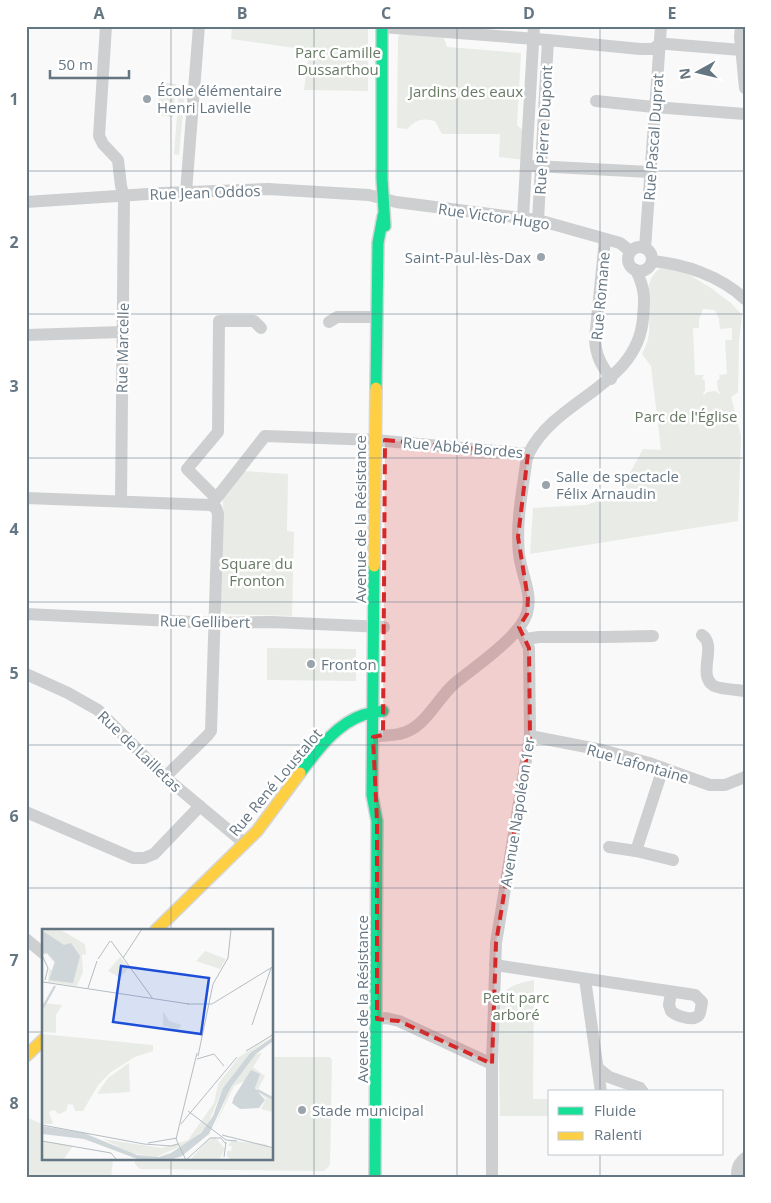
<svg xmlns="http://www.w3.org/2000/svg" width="771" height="1203" font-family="'Open Sans',sans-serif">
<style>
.green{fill:#e8ebe6;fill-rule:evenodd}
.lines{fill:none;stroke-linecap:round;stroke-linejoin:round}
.fast-casing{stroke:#d5d6d7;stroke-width:14}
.slow-casing{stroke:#d5d6d7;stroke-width:14}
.street{stroke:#cecfd0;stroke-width:12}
.fast{stroke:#16e098;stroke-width:11}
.slow{stroke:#ffcf43;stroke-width:11}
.marked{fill:#d62828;fill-opacity:0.2;stroke:#d62828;stroke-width:4;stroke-dasharray:10 6;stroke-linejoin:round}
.grid{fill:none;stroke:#657683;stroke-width:1;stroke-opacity:0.55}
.poi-dot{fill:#99a4ac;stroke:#fff;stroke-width:2}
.labels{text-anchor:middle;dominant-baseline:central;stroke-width:5;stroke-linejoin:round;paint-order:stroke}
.park-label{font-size:15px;fill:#687a64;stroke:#fff}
.poi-label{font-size:15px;fill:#657683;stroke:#fff;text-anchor:start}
.street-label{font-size:15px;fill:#657683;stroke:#fff}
.inset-river{fill:none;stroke:#ced6d9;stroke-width:2.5}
.inset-road{fill:none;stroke:#b5bdc3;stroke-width:1}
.view{fill:#1d4ed8;fill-opacity:0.15;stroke:#1d4ed8;stroke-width:2.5}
.inset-edge{fill:none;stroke:#657683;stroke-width:2.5}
.neatline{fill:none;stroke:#657683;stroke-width:2}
.grid-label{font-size:16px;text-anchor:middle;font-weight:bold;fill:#657683}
</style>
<rect width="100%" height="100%" fill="#f9f9f9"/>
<g class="green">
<path d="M232 26H368V91L304 90 309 50 231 39Z"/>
<path d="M400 34 444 38 447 47 521 53 517 125 525 132 524 160 499 157 500 134H442L435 121C420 118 418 119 407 129L397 128 398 37Z"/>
<path d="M160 82 176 84 173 117 158 115Z"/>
<path d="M179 91H185L179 155 174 154Z"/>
<path d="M663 266 678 268 711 288 732 304 742 315 739 342 738 392 731 397 741 436 738 521 530 554 533 508 586 505 618 495 643 449 661 450 651 366 642 354C644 349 647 344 648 339 654 315 636 283 663 266ZM703 309 715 310 719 319 720 329 732 328V340H725L727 374 719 375 720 378 717 381 718 390 720 393 719 394 716 391 707 392 704 395 703 393 705 391V381L702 378 704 375H695L693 328H699V319Z"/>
<path d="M243 471 288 474 287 531 294 532 292 616 225 614 221 611 223 497Z"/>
<path d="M267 648 356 649V681L267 680Z"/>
<path d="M534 980 533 1099H550V1116H500L498 1001C504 986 520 983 534 980Z"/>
<path d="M273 1057H330L332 1060 330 1165 324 1171 140 1169 135 1164V1159H272Z"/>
<path d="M26 1117 44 1125V1159H113L111 1177H26Z"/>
</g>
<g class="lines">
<g class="fast-casing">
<g id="fast">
<path d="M382 26V179L385 226"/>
<path d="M376 388 378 243 383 216"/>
<path d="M374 566 372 795 377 821 375 1177"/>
<path d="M300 773C317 751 336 724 363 715 369 713 377 712 383 711"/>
</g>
</g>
<g class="slow-casing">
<g id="slow">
<path d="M374 566 376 388"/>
<path d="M156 930 257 831 300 773"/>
<path d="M26 1056 44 1039"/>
</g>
</g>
<g class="street">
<path d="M106 26 99 136 103 144 118 160 121 186 124 197 121 501"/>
<path d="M741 26 740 37 745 88"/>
<path d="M382 27 548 40 640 49H653L660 44H667L741 50"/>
<path d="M596 101 654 107 745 114"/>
<path d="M534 166 650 172"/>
<path d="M186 192 199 26"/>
<path d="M26 202 163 193 268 189 369 195 396 202 538 220 620 243 630 251"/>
<path d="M523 218 534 26"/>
<path d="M538 220 548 40"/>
<path d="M605 239 595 339C596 357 601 364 611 379"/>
<circle cx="640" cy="259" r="12"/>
<path d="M645 248 661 26"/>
<path d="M652 261C685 264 720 276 745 299"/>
<path d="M329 322 337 317H377"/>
<path d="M26 335 122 332"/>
<path d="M26 498 211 505 216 508 218 514 211 731 208 735 165 777"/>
<path d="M216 498 187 469 218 432 219 321H254L261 328"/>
<path d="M211 505 265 436 375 440 528 454"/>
<path d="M26 614 215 623 272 622 384 627"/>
<path d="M702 635C718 646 696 675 714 686 720 689 737 690 745 691"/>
<path d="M526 639 539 637H606L653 636"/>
<path d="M26 674 68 693 98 710 165 777 244 843"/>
<path d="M530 736 602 750 649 763 710 785H725L745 777"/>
<path d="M373 737C382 735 390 736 399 734 425 729 436 700 454 684 473 668 520 637 527 613 533 593 521 574 519 554 516 526 521 498 525 471 526 465 526 458 529 453 556 398 638 386 643 318 645 298 645 289 636 270"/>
<path d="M26 812 133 858H144L154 854 200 806"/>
<path d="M609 847 636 851 673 860"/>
<path d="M636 851 663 768"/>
<path d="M26 939 44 954"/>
<path d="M495 965 695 995 702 1002C701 1006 701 1012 699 1015 694 1022 676 1016 671 1011L669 1005 671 992"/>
<path d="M585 979 601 1092"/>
<path d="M377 1019 386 1018 399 1021 492 1064"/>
<path d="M599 1069 609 1077 640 1088 643 1092"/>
<path d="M492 1177V1064L496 943 530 736 529 648 522 633 518 629"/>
<path d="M737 1177C737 1168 738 1164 745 1158"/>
</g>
<use href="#fast" class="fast"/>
<use href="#slow" class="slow"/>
</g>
<path class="marked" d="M385 440 528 454 518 537 528 599 527 614 519 627 529 648 530 736 496 943 492 1064 399 1021 377 1019V821L373 737 383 735Z"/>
<path class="grid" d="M171 26V930M314 26V1177M457 26V1177M600 26V1092M26 171H745M26 314H745M26 458H745M26 602H745M26 745H745M26 888H745M26 1032H44M272 1032H745M600 1154V1177M171 1159V1177"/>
<g class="poi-dot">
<circle cx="147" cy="99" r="5"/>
<circle cx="541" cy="257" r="5"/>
<circle cx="546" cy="485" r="5"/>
<circle cx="311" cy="664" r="5"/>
<circle cx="302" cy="1110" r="5"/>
</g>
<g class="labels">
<g class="park-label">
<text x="338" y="52">Parc Camille<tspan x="338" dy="17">Dussarthou</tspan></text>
<text x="466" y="91">Jardins des eaux</text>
<text x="686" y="416">Parc de l'Église</text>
<text x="257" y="563">Square du<tspan x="257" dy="17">Fronton</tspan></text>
<text x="516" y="997">Petit parc<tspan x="516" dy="17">arboré</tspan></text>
</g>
<g class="poi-label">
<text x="157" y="90">École élémentaire<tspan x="157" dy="17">Henri Lavielle</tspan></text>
<text x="531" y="257" text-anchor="end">Saint-Paul-lès-Dax</text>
<text x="556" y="476">Salle de spectacle<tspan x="556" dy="17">Félix Arnaudin</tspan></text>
<text x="321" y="664">Fronton</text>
<text x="312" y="1110">Stade municipal</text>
</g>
<g class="street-label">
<text transform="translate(543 130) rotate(-87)">Rue Pierre Dupont</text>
<text transform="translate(653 137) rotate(-86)">Rue Pascal Duprat</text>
<text transform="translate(205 192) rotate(-2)">Rue Jean Oddos</text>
<text transform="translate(494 216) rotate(8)">Rue Victor Hugo</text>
<text transform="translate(600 296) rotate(-85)">Rue Romane</text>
<text transform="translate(122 348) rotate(-89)">Rue Marcelle</text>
<text transform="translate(463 447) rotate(5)">Rue Abbé Bordes</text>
<text transform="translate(360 519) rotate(-90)">Avenue de la Résistance</text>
<text transform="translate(205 621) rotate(1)">Rue Gellibert</text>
<text transform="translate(140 751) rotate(44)">Rue de Lailletas</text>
<text transform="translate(638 763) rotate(16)">Rue Lafontaine</text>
<text transform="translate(275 782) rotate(-50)">Rue René Loustalot</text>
<text transform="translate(517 812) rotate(-81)">Avenue Napoléon 1er</text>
<text transform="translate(362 999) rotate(-90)">Avenue de la Résistance</text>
</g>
</g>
<g transform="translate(42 929)">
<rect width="231" height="231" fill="#f9f9f9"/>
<path d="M0 0H17L43 15 44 26 40 25V30L41 43 35 57 6 53 7 40 10 41 12 33 5 25 0 26ZM163 22 184 30 178 40 154 32ZM78 28 87 38 78 49 66 42ZM0 74 20 76 14 86V104L0 103ZM121 82 127 92 140 96 136 100 121 97ZM0 105 111 116V122L93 128 69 143 56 156 41 182H33L31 176 26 175 24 182 17 185 12 181 7 183 11 195H1ZM231 106 208 124 181 159 166 195 151 212 114 228 89 224 61 210 120 219 146 211 172 174 176 155 197 128ZM220 124 211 138 223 147 216 160 231 169V183L219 180 224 170 213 158 218 145 192 157 172 199 189 158 214 125ZM87 134 88 163 55 165 66 149ZM173 208 183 220 177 231 149 230 164 212ZM0 212 31 217 21 231H0ZM189 212 223 215 231 220V231H189L185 227V222H189L190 217H186Z" fill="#e8ebe6"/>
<path d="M1 2 22 16 29 14 38 27 31 54 7 51 13 33 5 24 0 25ZM231 108V112L214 125 189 158 167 205 140 227 128 231H98L42 210 0 205V197L42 204 95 226 117 228 129 224 159 204 171 187 181 159 208 124ZM209 141 218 145 213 159 223 171 217 179 198 180 190 174 192 168Z" fill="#ced6d9"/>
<path class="inset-river" d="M0 80 13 57M215 161 232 170"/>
<path class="inset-road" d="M69 12 111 70M0 26 6 39 3 51M81 29 100 0M56 30 68 12M1 53 147 75M46 59 55 32M145 75H170L232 37M210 96 229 39M204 122 232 105M156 127 171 55 186 29 189 0M155 130 172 125 182 137M146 182 184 211 195 212M139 195 195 128M0 196 102 215 129 217 136 215M180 206 232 219M0 212 69 224 75 231M106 214 135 209M182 228 184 213M144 231 168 209H179L184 215M144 231 134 210 155 124"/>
<path class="view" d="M79 37 167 49 159 105 71 93Z"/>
<rect width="231" height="231" class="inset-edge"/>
</g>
<rect width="771" height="1203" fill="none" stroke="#ffffff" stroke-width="55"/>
<rect x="548" y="1090" width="175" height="65" fill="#ffffff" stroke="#c1c8cd"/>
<rect x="558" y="1107" width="25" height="8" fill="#16e098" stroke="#c1c8cd"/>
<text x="594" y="1116" font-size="15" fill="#657683">Fluide</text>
<rect x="558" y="1132" width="25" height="8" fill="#ffcf43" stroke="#c1c8cd"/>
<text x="594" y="1140" font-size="15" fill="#657683">Ralenti</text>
<g transform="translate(698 72) rotate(262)" stroke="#ffffff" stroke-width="4" paint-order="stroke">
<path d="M0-4L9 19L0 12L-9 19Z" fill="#657683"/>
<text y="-8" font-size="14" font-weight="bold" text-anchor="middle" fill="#657683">N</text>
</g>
<path d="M50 70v8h79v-8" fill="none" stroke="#657683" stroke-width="2.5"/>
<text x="58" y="70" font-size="15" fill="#657683" stroke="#ffffff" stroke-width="4" paint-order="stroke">50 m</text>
<rect x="28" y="28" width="716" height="1148" class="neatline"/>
<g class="grid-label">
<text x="99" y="19">A</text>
<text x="242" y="19">B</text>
<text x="386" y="19">C</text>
<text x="529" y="19">D</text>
<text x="672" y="19">E</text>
<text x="14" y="105">1</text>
<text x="14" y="248">2</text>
<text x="14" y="392">3</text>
<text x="14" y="535">4</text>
<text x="14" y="679">5</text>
<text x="14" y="822">6</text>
<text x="14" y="966">7</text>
<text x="14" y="1109">8</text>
</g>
</svg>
